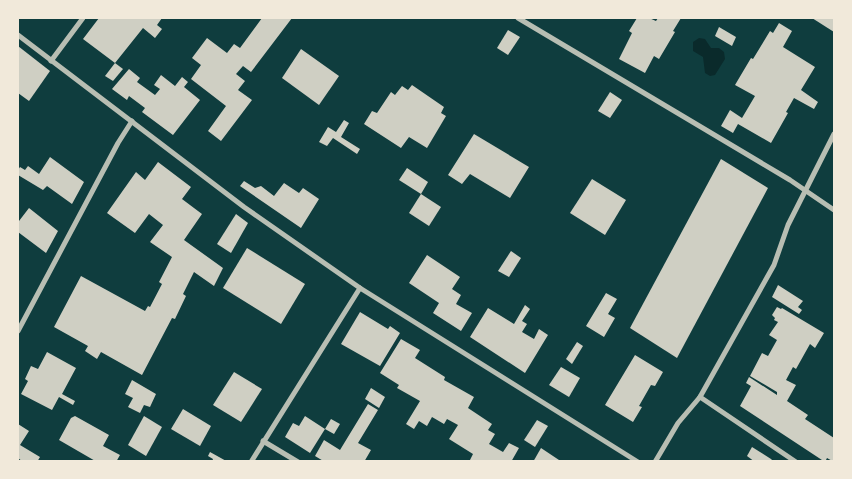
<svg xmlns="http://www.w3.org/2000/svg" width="852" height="479" font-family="Karla,sans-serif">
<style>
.water{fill:#0a2a2b}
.building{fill:#cfcfc3}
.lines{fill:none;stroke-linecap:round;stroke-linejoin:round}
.minor{stroke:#b8beb3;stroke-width:5}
</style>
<rect width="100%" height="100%" fill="#0f3d3e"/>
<path class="water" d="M699 38 705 39 711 48H719L724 52 725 59 715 75 710 76 705 73 703 57 693 51V42Z"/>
<g class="building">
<path d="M99 18H162L157 25 162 29 155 38 143 28 115 63 83 39Z"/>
<path d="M262 18H292L251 72 243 66 236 74 245 81 238 90 252 100 221 141 208 131 226 106 191 79 201 65 192 58 207 38 227 53 234 44 240 48Z"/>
<path d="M637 18H649L656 21 658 18H681L673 31 675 32 659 59 654 56 645 73 619 59 632 33 629 31Z"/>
<path d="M812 18H834V32Z"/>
<path d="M779 23 792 31 783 47 815 67 801 90 818 102 814 109 794 98 786 112 788 113 771 143 738 124 733 133 721 126 730 110 742 118 755 96 735 85 751 58 753 59 770 31 773 33Z"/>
<path d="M719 27 736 37 732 46 715 36Z"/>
<path d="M508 30 520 37 508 55 497 48Z"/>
<path d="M18 46 50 71 29 101 18 93Z"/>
<path d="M301 49 339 76 319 105 282 78Z"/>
<path d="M115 63 123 69 113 81 105 76Z"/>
<path d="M129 69 140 78 137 82 155 95 160 89 154 85 161 75 175 86 182 77 188 82 184 87 200 100 173 135 142 112 145 108 129 96 127 100 112 89Z"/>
<path d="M412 85 444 107 441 113 446 116 427 148 409 137 401 148 364 124 372 111 377 113 391 92 395 95 402 86 408 90Z"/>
<path d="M610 92 622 100 610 118 598 111Z"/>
<path d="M344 120 349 123 341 137 360 149 357 154 333 138 327 146 319 142 328 127 336 132Z"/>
<path d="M474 134 529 167 510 198 470 174 462 184 448 175Z"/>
<path d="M50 157 84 182 72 204 47 186 43 190 18 175V170L20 167 25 170 28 166 39 174Z"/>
<path d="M721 159 768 188 677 358 630 328Z"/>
<path d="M158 162 191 187 182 199 202 214 184 240 223 268 214 286 194 272 183 294 186 296 175 319 172 318 142 375 101 352 97 359 85 351 88 346 54 327 81 276 145 311 148 306 150 307 162 284 159 282 172 257 150 242 163 225 149 214 135 233 107 213 136 172 145 180Z"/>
<path d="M407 168 428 182 421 194 399 180Z"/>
<path d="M592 179 626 200 605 235 570 213Z"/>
<path d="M244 181 255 188 261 186 274 196 284 183 299 193 303 188 319 199 301 228 240 186Z"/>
<path d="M421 194 441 207 429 226 409 213Z"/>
<path d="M29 208 58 231 46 253 18 232V220L19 221Z"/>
<path d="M236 214 248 223 231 253 217 244Z"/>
<path d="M247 248 305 284 281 324 223 288Z"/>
<path d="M511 251 521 258 509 277 498 271Z"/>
<path d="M427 255 460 277 452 289 461 295 456 304 472 313 461 331 433 313 439 303 409 283Z"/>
<path d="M778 285 803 301 798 307 802 310 799 314 772 297Z"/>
<path d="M606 293 617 299 608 314 615 318 604 337 586 326Z"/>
<path d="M525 305 530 309 522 321 527 324 522 332 534 339 539 329 548 335 525 373 470 337 488 308 514 324Z"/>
<path d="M777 307 781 309 782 308 824 333 815 348 810 344 796 369 793 367 786 380 796 385 787 401 808 415 805 419 834 438V462L827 458 825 462 740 406 751 386 746 383 749 377 777 395V392L750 376 762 353 768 356 777 340 769 335 778 322 774 320 775 318 772 315Z"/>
<path d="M360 312 388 329 390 326 400 333 380 366 341 344Z"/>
<path d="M401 339 420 350 415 358 445 377 444 380 474 397 468 408 492 424 488 430 495 434 489 444 503 452 509 443 519 448 511 462H469L473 454 449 439 458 425 447 419 444 424 432 417 427 426 419 421 414 429 406 424 420 401 397 388 399 385 380 373Z"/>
<path d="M577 342 583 346 572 364 566 359Z"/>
<path d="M47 352 76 368 62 394 75 401 73 405 59 397 52 410 21 394 28 381 25 379 31 366 38 369Z"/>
<path d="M635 355 663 372 655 386 651 385 639 406 642 407 633 422 605 405Z"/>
<path d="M561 367 580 378 569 397 549 385Z"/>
<path d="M234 372 262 389 241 422 213 405Z"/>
<path d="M132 380 156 394 150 407 144 405 140 413 128 407 133 398 125 394Z"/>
<path d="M371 388 385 397 379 408 365 399Z"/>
<path d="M368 404 378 410 358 443 371 450 364 462H325L315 456 324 440 340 450Z"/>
<path d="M183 409 211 426 200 446 171 429Z"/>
<path d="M75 416 109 435 103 446 120 455 116 462H97L59 440 71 418Z"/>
<path d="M144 416 162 427 146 456 128 445Z"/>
<path d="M305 416 325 429 310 453 285 437 293 423 299 426Z"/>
<path d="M331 419 340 424 334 434 325 429Z"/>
<path d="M537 420 548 426 535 447 524 440Z"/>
<path d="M18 424 29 431 20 445 40 457 37 462H23L18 458Z"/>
<path d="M752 447 771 459 774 462H755L747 456Z"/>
<path d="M541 448 562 462H533Z"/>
<path d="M210 452 228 462H212L213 459 208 456Z"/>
</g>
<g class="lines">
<g class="minor">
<path d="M518 18 790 180 834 210"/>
<path d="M18 35 244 207 360 288 638 462"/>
<path d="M51 61 83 18"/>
<path d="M18 331 118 143 132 121"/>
<path d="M700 397 796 462"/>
<path d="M263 441 298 462"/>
<path d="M251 462 360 288"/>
<path d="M655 462 678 423 700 397 774 265 788 225 834 134"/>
</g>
</g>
<rect width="852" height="479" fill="none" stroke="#f1e9da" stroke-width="38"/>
</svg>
